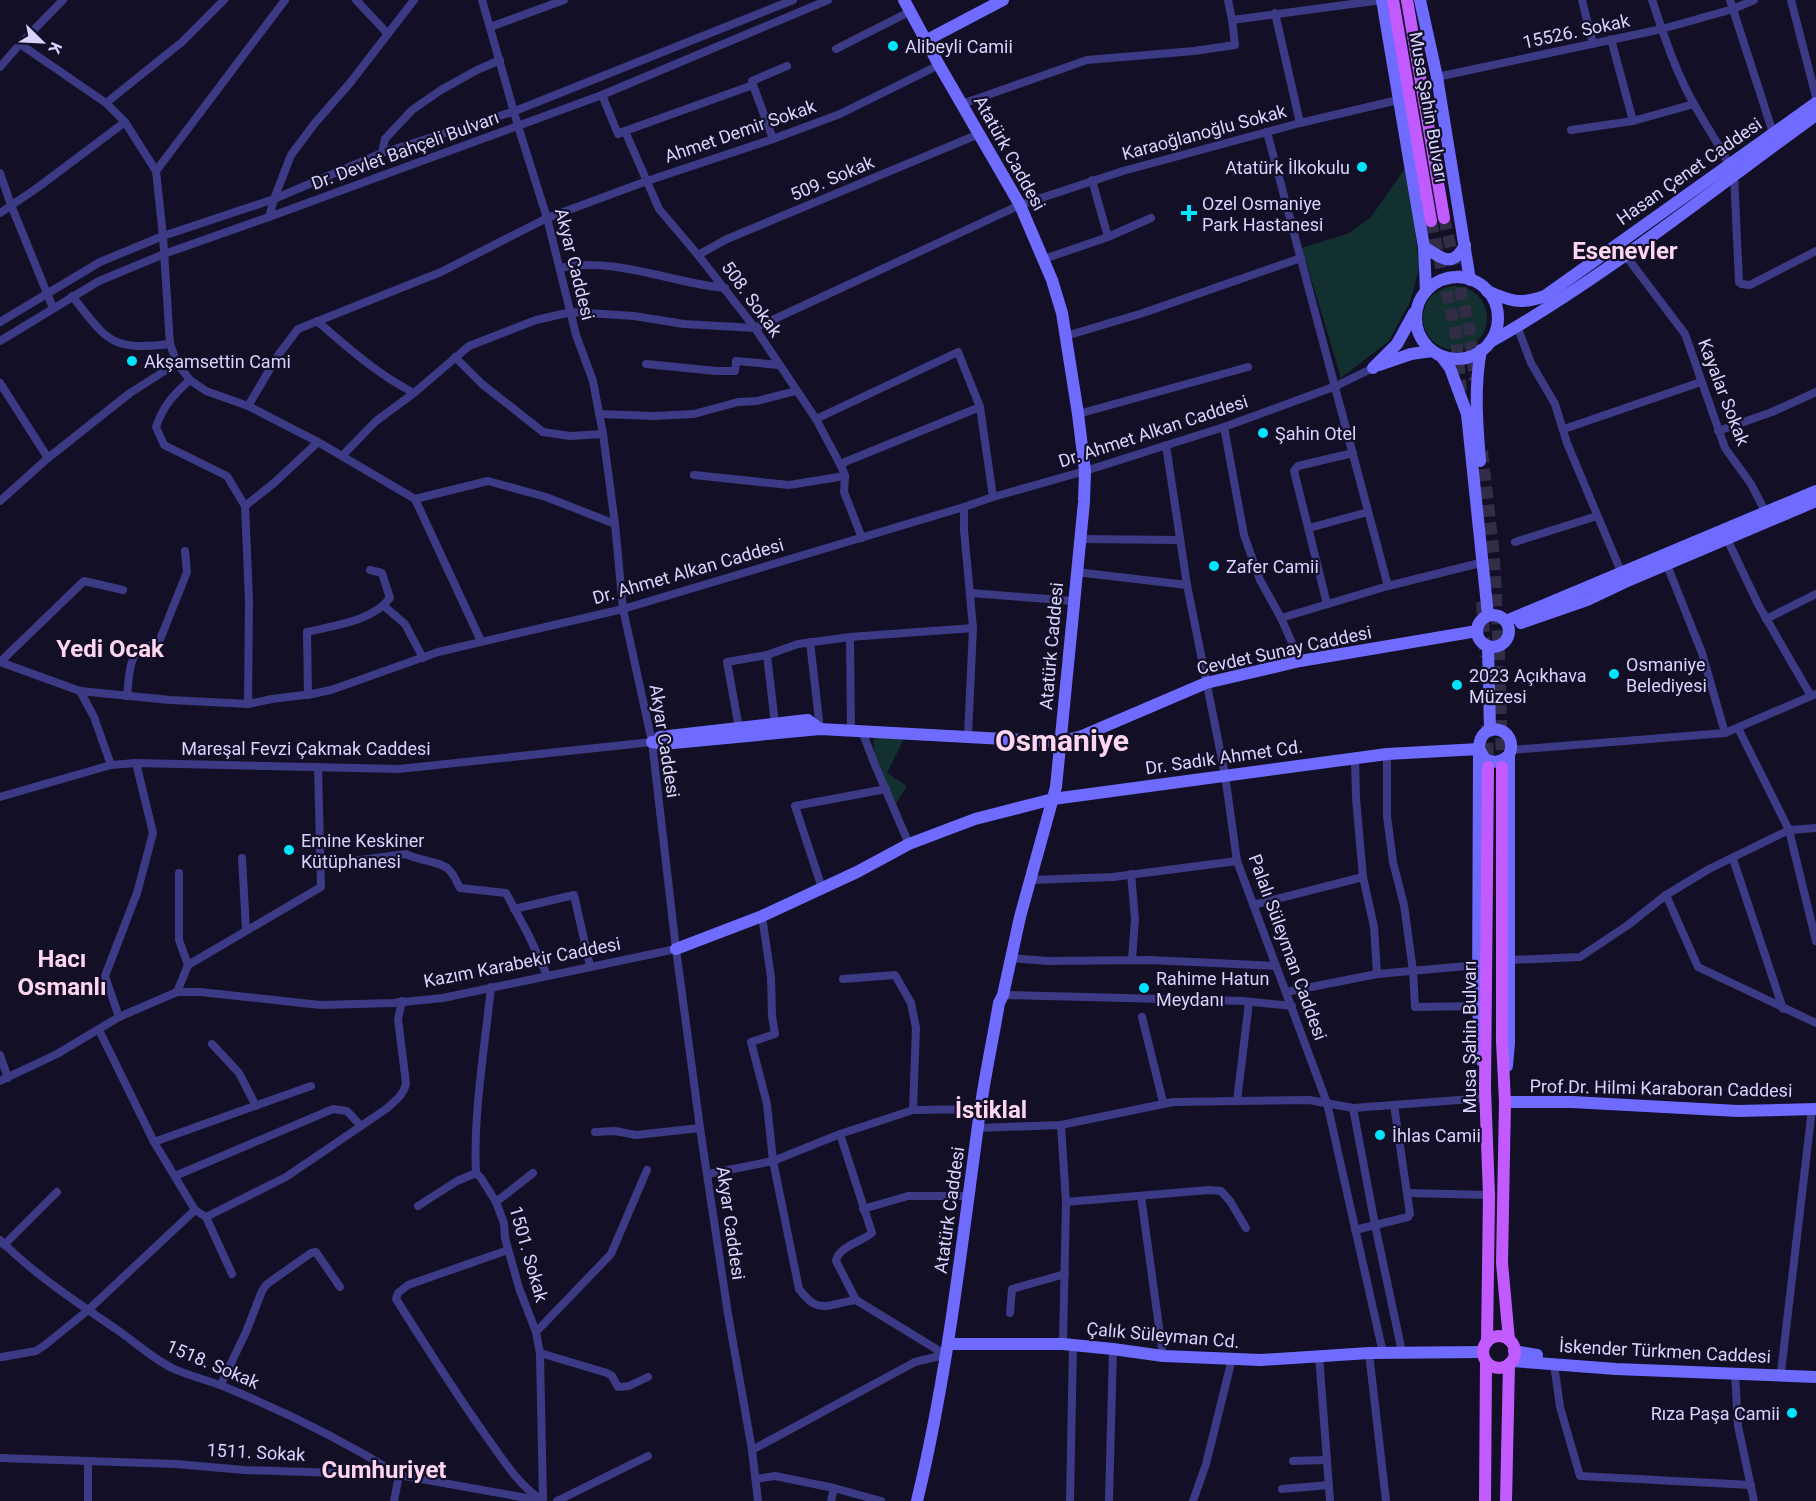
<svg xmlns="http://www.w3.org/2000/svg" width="1816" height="1501" font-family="Roboto,sans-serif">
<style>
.green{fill:#12302f}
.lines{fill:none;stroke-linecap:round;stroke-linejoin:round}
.primary-tunnel{stroke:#312d47;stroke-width:12;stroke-dasharray:12 6;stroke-linecap:butt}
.street{stroke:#3d3a85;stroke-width:8}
.secondary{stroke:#6f6bff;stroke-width:12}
.primary{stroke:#c25bff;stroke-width:12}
.poi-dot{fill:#00e5ff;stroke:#130f26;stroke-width:2}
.labels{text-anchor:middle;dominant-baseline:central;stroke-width:4.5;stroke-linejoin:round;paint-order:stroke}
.street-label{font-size:18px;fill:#d9d4ff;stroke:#130f26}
.poi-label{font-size:18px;fill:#d9d4ff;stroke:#130f26;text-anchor:start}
.district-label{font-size:24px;font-weight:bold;fill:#ffd6f0;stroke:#130f26}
.town-label{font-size:30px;font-weight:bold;fill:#ffd6f0;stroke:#130f26}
</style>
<rect width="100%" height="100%" fill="#130f26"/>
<g class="green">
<path d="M1406 167 1414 216 1419 269 1410 302 1389 341 1341 378 1302 248 1349 233 1371 217Z"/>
<circle cx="1455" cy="318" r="32"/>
<path d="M878 734 905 737 887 773 907 786 895 805 875 757 873 740Z"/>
</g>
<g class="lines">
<g class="primary-tunnel">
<path d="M1444 218 1469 327 1475 380"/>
<path d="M1431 221 1455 329 1461 391"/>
<path d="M1482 451 1494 557 1499 652 1502 767"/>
<path d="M1482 602 1485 657"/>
<path d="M1487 725 1488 767"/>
</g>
<g class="street">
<path d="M356 0 388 34"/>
<path d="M482 0 518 126 547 218 576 335 593 381 603 434 615 524 623 609 652 742 676 949 700 1128 728 1314 752 1450 758 1501"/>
<path d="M1582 0 1593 44"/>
<path d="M1652 0C1664 35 1675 71 1694 104 1705 124 1718 143 1729 164"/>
<path d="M1730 0 1773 133"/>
<path d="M1791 0 1816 97"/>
<path d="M1275 13 1300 123"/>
<path d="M1232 20 1382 0"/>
<path d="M490 27 564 0"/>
<path d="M1611 39 1633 121"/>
<path d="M20 44 106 103 125 122 156 171 163 236 170 344 177 363 190 380 206 391 248 406 318 442 415 499 488 481 546 497 615 524"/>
<path d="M836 49 911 11"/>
<path d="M0 67 20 44 63 0"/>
<path d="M1437 77 1662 29 1733 9 1754 0"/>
<path d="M753 85 773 139"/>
<path d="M602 95 618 134 625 131 659 209 698 255 755 328 816 419 842 468 845 476 844 492 862 538"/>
<path d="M106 103 182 42 224 0"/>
<path d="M962 104 1087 60 1194 51 1235 45 1232 20 1228 0"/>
<path d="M1571 130 1633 121 1694 104"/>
<path d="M625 131 753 85 752 81 787 66"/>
<path d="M1267 132 1388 586"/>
<path d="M382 153 385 139 412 110 441 90 477 70 500 60"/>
<path d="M156 171 285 0"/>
<path d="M0 173 11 205 53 308"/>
<path d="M1734 174 1739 282 1741 284 1750 285 1816 251"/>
<path d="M1092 180 1108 237"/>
<path d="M0 213 37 188 125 122"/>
<path d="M269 217 274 199 291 155 315 123 350 83 414 0"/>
<path d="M698 255 727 239 979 134"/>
<path d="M1626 256 1685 334 1725 448 1751 484 1766 513"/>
<path d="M1044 259 1108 237 1151 218"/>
<path d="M560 268C614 256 671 283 725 288"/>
<path d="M72 296C108 341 110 351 170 344"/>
<path d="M317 321C348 348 377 374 414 393"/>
<path d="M0 322 100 262 163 236 274 199 382 153 515 111 793 0"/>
<path d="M1517 326 1531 363 1555 404 1567 443 1622 574"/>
<path d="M1066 336 1143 313 1301 258"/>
<path d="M0 341 99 281 164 254 269 217 602 95 828 0"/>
<path d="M455 357 482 384 543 432 570 436 603 434"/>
<path d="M646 364 716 371H735L736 361 779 365"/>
<path d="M190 380C174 394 163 406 156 427L164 445 227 476 245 506"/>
<path d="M0 383 48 458 0 501"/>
<path d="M248 406 279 354 298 329 441 272 547 218 647 181 773 139 840 114 939 65"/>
<path d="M599 414 654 416 694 414 738 402 757 401 796 391"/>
<path d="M1078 414 1248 367"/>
<path d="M816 419 958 352 980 407 993 497"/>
<path d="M1224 427 1244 535 1260 580 1281 618 1300 661"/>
<path d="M1564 429 1701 382"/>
<path d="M1718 431 1772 412 1816 392"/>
<path d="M1166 445 1187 585 1225 775 1237 861 1327 1103 1383 1353"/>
<path d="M342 456 376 421 414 393 469 346 536 320 571 312 634 316 684 324 755 328 1020 205 1123 171 1300 123 1398 100"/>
<path d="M48 458 130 393 177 363"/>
<path d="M840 464 980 407"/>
<path d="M694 475 789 485 845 476"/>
<path d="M415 499 481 641"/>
<path d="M964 507V530L973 628 968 735"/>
<path d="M1309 528 1368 512"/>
<path d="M1080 539 1180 540"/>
<path d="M1727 539 1759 606 1811 696"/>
<path d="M1515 542 1597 516"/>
<path d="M1667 565 1702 653 1725 733"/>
<path d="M1076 572 1187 585"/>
<path d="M971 593 1073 601"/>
<path d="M1327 604 1294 471 1298 466 1353 453"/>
<path d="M384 606 405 624 423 658"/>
<path d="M1281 618 1388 586 1484 562"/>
<path d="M1766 619 1816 594"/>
<path d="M850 637 973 628"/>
<path d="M810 642 820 729"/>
<path d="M767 655 775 724"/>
<path d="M0 662 80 691 170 700 248 704 272 699 312 694 331 690 438 652 623 609 964 507 993 497 1085 471 1224 427 1336 386 1373 368"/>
<path d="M0 662 84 581 123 590"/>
<path d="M80 691 94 717 111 765"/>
<path d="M308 695 307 632C335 625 371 622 390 598L382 573 370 570"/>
<path d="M127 696C129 683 128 656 141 649 147 646 152 646 159 642L187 572 185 551"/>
<path d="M248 704 249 600 245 506 274 483 318 442"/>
<path d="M739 728 727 662 767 655 798 644 850 637 851 731"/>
<path d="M1738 728 1789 830 1816 941"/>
<path d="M862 731 875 765 909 844"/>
<path d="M1511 750 1725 733 1816 694"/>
<path d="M1387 754V816L1393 862 1404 905 1413 971 1415 1007 1478 1006"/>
<path d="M1355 758 1356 798 1363 877 1374 927 1377 974"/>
<path d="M0 797 111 765 136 763 399 769 652 742"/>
<path d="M242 858 246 930"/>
<path d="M1733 859 1783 1009"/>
<path d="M321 865 406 854C418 861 443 861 450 871 454 875 457 882 460 888L506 893 528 934 547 975"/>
<path d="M179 873V940L188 965"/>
<path d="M1131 874 1135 919 1132 960"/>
<path d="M1030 880 1113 877 1237 861"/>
<path d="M822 888 795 806 886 789"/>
<path d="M1666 895 1698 967 1816 1023"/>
<path d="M1253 905 1363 877"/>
<path d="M514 909 574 895 590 966"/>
<path d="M762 916 771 977 772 1016 775 1034 751 1042 767 1104 773 1161 799 1289C819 1316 827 1304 856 1300"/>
<path d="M1010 958 1048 961 1150 960 1275 966"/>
<path d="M1510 960 1580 957 1628 925 1666 895 1709 869 1789 830 1816 828"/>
<path d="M843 979 895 975 911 1003 916 1028 913 1110"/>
<path d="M491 987C485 1046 473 1114 476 1173L481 1178 496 1202 504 1223 505 1238 519 1288 536 1332 540 1353 543 1501"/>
<path d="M177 992 188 965 321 887 318 767"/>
<path d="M1286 992 1377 974 1479 965"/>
<path d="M1003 995 1243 1001 1292 1006"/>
<path d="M119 1017 105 976 137 893 153 833 136 763"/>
<path d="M1142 1017 1163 1102"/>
<path d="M99 1030 154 1142 195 1210 206 1217 232 1274"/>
<path d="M212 1044 239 1073 256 1106"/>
<path d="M0 1055 8 1078"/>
<path d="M0 1081 57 1054 119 1017 177 992H200L320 1005 393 1003 443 998 676 949"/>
<path d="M1237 1101 1249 1002"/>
<path d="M1353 1108 1375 1225 1402 1352"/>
<path d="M1061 1125 1066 1202 1063 1344"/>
<path d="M978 1128 1061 1125 1173 1102 1309 1100 1353 1108 1486 1098"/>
<path d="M595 1132 615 1131 636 1135 700 1128"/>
<path d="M840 1134 872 1233C861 1242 839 1246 836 1261L856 1300 946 1355"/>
<path d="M154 1142 311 1086"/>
<path d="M708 1174 773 1161 840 1134 913 1110 980 1109"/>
<path d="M175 1176 333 1109 347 1111 361 1126"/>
<path d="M1408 1193 1489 1195"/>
<path d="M1141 1196 1163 1356"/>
<path d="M496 1202 533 1173"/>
<path d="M1066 1202 1209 1190 1221 1191 1230 1201 1246 1228"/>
<path d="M418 1206 457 1181 476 1173"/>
<path d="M863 1209 908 1196H969"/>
<path d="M206 1217 286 1177 386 1109C395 1101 404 1095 406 1083L398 1019 402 1001"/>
<path d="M1355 1230 1408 1217 1410 1214 1394 1105"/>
<path d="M0 1240C34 1274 76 1302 116 1329 135 1342 152 1358 172 1368 191 1377 213 1381 232 1390 290 1414 346 1442 399 1475L394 1501"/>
<path d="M4 1245 57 1192"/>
<path d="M508 1250 408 1285 398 1293 396 1299C425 1345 454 1391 486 1436 502 1458 517 1483 540 1499"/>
<path d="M1010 1313 1012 1289 1065 1274"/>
<path d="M536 1332 611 1254 647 1170"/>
<path d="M540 1353 607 1373 612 1376 618 1387 629 1386 648 1377"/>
<path d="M1369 1353 1386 1501"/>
<path d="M1319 1355 1330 1501"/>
<path d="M2 1357 36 1351 45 1345 87 1311 195 1210"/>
<path d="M1554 1364 1560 1407 1580 1476 1751 1485"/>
<path d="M1781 1372 1812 1109"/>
<path d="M1735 1373 1738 1426 1754 1501"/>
<path d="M221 1384 246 1332 262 1291 267 1284 311 1253 316 1252 340 1287"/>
<path d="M752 1450 915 1362 944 1355"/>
<path d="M0 1458 176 1464 244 1470 399 1475 543 1501"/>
<path d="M88 1461V1501"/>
<path d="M1293 1461 1327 1460"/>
<path d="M756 1479 775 1476 834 1488"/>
<path d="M1282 1489 1329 1485"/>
<path d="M557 1501 648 1456"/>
<path d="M831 1501 834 1488 881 1501"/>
<path d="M1070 1501 1073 1345"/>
<path d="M1109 1501 1113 1349"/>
<path d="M1193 1501 1206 1464 1232 1359"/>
</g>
<g class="secondary">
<path d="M904 0 939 65 1020 205 1052 280 1062 313 1078 414 1085 471 1084 502 1056 787 1020 917 1003 995 999 1003C993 1039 985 1075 980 1111 962 1241 948 1373 917 1501"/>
<path d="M1382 0 1424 247 1426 291"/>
<path d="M1420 0 1437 77 1470 280"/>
<path d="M925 41 1003 0"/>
<path d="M1424 247C1442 258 1452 269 1465 245"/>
<circle cx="1457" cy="318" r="41"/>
<path d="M1487 291C1510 301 1520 305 1545 296L1816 103"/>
<path d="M1490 342C1606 277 1709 192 1816 115"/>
<path d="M1441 356 1450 368 1467 414 1488 615"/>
<path d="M1379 365 1411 354 1432 351"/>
<path d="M1373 368 1397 344 1414 313"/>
<path d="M1480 461C1477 423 1474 387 1481 350"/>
<circle cx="1493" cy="631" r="16"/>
<path d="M1506 621 1816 491"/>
<path d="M1521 623 1587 600 1625 582 1816 501"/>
<path d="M1488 646 1490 730"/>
<path d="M660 737 798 721 808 720 820 729"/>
<path d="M652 742 663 744 820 729 1061 742 1082 736 1206 683 1300 661 1477 631"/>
<path d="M676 949 762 916 857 872 909 844 975 819 1053 799 1387 754 1479 749 1478 1006 1481 1060"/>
<path d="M1507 1066 1509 1043V755C1521 728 1479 717 1479 749L1485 759C1495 764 1502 762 1509 755"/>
<path d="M1505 1102H1572L1738 1111 1816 1109"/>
<path d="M948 1344H1063L1113 1349 1163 1356 1261 1360 1369 1353 1483 1352"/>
<path d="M1514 1351 1537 1355"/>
<path d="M1512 1361 1616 1369 1816 1377"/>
</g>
<g class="primary">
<path d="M1393 0 1431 221"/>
<path d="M1407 0 1444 218"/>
<path d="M1502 767V1041L1505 1102 1502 1263 1509 1340"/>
<circle cx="1499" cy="1352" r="16"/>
<path d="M1487 1342 1489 1195 1485 1089 1488 767"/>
<path d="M1485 1501 1486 1362"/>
<path d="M1506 1501 1509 1364"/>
</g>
</g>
<g class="poi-dot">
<circle cx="893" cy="46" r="6"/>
<circle cx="1362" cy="167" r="6"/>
<path d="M1186 204h6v6h6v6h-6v6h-6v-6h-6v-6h6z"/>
<circle cx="132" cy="361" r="6"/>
<circle cx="1263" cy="433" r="6"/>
<circle cx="1214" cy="566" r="6"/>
<circle cx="1614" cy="674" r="6"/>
<circle cx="1457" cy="685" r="6"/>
<circle cx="289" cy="850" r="6"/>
<circle cx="1144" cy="988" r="6"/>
<circle cx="1380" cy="1135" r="6"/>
<circle cx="1792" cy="1413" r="6"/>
</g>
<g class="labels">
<g class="street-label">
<text transform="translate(1576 31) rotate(-12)">15526. Sokak</text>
<text transform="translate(1429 107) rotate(80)">Musa Şahin Bulvarı</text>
<text transform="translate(740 131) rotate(-19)">Ahmet Demir Sokak</text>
<text transform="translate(1204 132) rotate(-15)">Karaoğlanoğlu Sokak</text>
<text transform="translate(405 150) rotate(-20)">Dr. Devlet Bahçeli Bulvarı</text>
<text transform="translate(1010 153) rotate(61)">Atatürk Caddesi</text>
<text transform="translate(1689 171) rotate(-35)">Hasan Çenet Caddesi</text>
<text transform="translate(832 178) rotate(-23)">509. Sokak</text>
<text transform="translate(575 264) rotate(76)">Akyar Caddesi</text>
<text transform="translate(752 299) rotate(54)">508. Sokak</text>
<text transform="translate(1724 392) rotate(69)">Kayalar Sokak</text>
<text transform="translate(1153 431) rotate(-18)">Dr. Ahmet Alkan Caddesi</text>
<text transform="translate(688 571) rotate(-16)">Dr. Ahmet Alkan Caddesi</text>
<text transform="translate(1051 646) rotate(-85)">Atatürk Caddesi</text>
<text transform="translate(1284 650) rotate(-12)">Cevdet Sunay Caddesi</text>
<text transform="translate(665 741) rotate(81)">Akyar Caddesi</text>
<text x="306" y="748">Mareşal Fevzi Çakmak Caddesi</text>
<text transform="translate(1224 757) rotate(-8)">Dr. Sadık Ahmet Cd.</text>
<text transform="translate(1288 947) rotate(70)">Palalı Süleyman Caddesi</text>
<text transform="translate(522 962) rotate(-11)">Kazım Karabekir Caddesi</text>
<text transform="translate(1469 1037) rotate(-90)">Musa Şahin Bulvarı</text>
<text transform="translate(1661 1088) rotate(1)">Prof.Dr. Hilmi Karaboran Caddesi</text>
<text transform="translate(949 1210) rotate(-82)">Atatürk Caddesi</text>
<text transform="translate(731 1223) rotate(82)">Akyar Caddesi</text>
<text transform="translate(529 1254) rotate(74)">1501. Sokak</text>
<text transform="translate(1163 1335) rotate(5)">Çalık Süleyman Cd.</text>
<text transform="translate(1665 1351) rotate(3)">İskender Türkmen Caddesi</text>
<text transform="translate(213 1364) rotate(23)">1518. Sokak</text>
<text transform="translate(256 1452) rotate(3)">1511. Sokak</text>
</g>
<g class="poi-label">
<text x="905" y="46">Alibeyli Camii</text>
<text x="1350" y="167" text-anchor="end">Atatürk İlkokulu</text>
<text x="1202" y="203">Ozel Osmaniye<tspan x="1202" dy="21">Park Hastanesi</tspan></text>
<text x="144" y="361">Akşamsettin Cami</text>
<text x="1275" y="433">Şahin Otel</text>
<text x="1226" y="566">Zafer Camii</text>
<text x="1626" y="664">Osmaniye<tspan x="1626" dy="21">Belediyesi</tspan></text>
<text x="1469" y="675">2023 Açıkhava<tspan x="1469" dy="21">Müzesi</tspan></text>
<text x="301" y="840">Emine Keskiner<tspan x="301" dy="21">Kütüphanesi</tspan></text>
<text x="1156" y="978">Rahime Hatun<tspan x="1156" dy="21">Meydanı</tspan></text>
<text x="1392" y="1135">İhlas Camii</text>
<text x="1780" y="1413" text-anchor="end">Rıza Paşa Camii</text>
</g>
<g class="district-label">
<text x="1625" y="251">Esenevler</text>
<text x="110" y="649">Yedi Ocak</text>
<text x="62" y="959">Hacı<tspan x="62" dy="28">Osmanlı</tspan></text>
<text x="991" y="1110">İstiklal</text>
<text x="384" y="1470">Cumhuriyet</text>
</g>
<g class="town-label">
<text x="1062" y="740">Osmaniye</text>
</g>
</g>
<g transform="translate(42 42) rotate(114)" stroke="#130f26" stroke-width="4.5" paint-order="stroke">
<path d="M0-4.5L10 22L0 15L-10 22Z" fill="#d9d4ff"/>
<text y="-9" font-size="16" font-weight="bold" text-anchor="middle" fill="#d9d4ff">K</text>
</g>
</svg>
